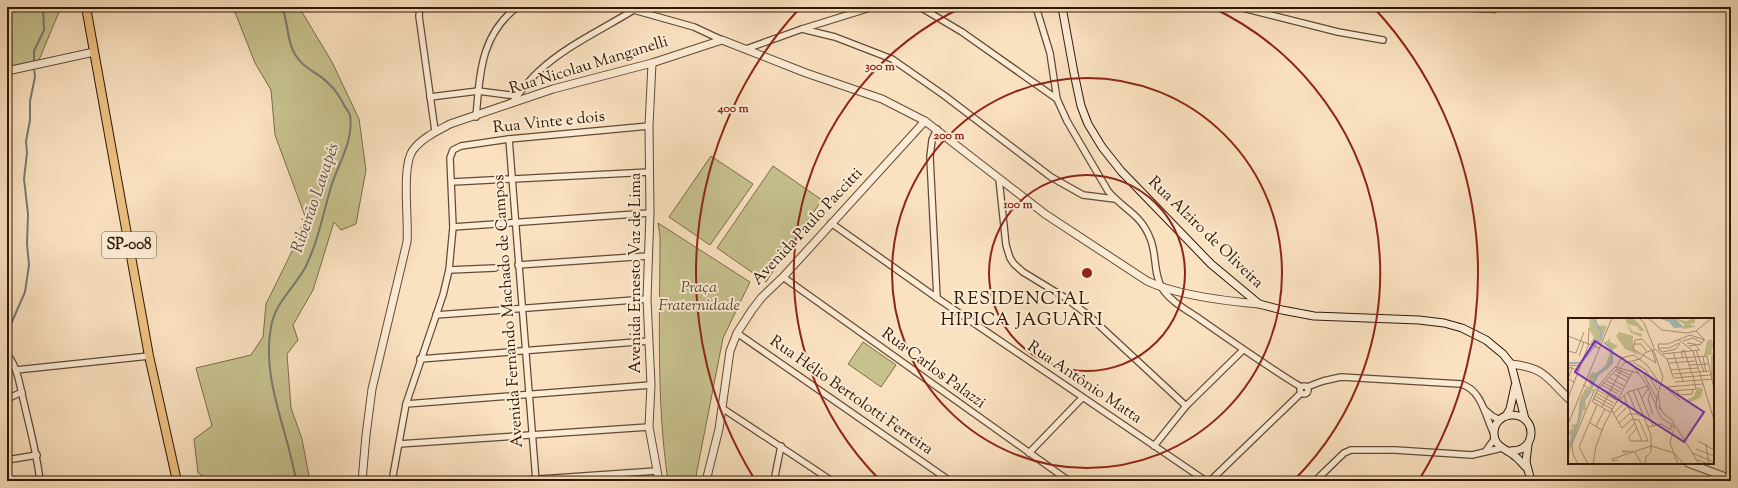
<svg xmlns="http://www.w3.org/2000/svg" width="1738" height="488" font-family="'Sorts Mill Goudy',serif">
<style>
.green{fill:#c6c18d;stroke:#7a6c49}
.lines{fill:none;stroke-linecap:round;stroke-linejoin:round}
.stream{stroke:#747a73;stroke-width:2}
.minor-casing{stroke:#624a34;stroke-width:8}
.tertiary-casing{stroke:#624a34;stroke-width:9}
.secondary-casing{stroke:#2f1805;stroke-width:9}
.primary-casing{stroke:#2f1805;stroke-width:10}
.minor{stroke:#fcecd6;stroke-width:5.5}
.tertiary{stroke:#fcecd6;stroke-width:7}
.secondary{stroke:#fcecd6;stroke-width:7}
.primary{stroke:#edc080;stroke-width:8}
.ring{fill:none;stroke:#8f2418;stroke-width:2}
.labels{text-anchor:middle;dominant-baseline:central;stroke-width:4;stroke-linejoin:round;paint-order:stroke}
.shield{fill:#fcecd6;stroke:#6c5844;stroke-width:1}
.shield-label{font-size:15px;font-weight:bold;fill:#2f1805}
.street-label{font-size:16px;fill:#2f1805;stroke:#fcecd6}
.park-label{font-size:16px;font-style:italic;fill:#5c4b2e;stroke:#fcecd6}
.water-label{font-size:17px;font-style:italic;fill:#575145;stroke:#fcecd6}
.quarter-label{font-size:18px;letter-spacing:1px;fill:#2f1805;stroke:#fcecd6}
.inset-river{fill:none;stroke:#a2bbbc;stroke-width:2}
.inset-road{fill:none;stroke:#a99175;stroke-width:1}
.view{fill:#7b2cbf;fill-opacity:0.15;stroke:#7b2cbf;stroke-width:2}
.inset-edge{fill:none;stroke:#2f1805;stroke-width:2}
.centre{fill:#8f2418;stroke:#fcecd6;stroke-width:2}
.ring-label{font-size:12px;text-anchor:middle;font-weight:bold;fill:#8f2418;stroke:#fcecd6;stroke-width:4;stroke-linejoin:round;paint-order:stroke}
</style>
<rect width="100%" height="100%" fill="#fae1c0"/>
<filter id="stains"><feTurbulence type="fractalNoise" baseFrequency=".005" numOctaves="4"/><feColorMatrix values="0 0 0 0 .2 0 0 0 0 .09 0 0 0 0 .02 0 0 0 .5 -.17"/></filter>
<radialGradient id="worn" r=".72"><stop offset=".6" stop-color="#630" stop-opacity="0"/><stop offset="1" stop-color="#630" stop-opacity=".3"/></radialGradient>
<g class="green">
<path d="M7 7H59V12L39 60 7 67Z"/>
<path d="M233 7H299L332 62 359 119 366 170 356 224 341 230 334 222 313 290 293 325 298 340 287 354 291 408 302 439 310 481H211L198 473 194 439 212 426 196 368 251 355 263 337 266 304 296 243 305 216 275 135 271 90 255 63Z"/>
<path d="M1461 7H1500L1496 13 1459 11Z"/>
<path d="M711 156 753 184 710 245 669 217Z"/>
<path d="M773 166 822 200 766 282 717 248Z"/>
<path d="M658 223 750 282 723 338 695 481H668C656 400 660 317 660 236Z"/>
<path d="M863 342 896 365 881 387 848 364Z"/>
</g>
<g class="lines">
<g class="stream">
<path d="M282 7C289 24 286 46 300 61 307 70 320 74 328 83 335 89 340 97 344 105 346 108 349 112 350 115 354 142 338 163 331 187 323 214 318 242 305 268 293 289 275 303 271 327 261 379 288 430 296 481"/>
<path d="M34 63V51L44 30 43 7"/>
<path d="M7 333 25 292 29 265 27 244 28 214 24 179 27 153 26 141 30 120V101L35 77 34 68"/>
</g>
<g class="minor-casing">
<g id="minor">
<path d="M420 7 419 16 435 131"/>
<path d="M623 7 694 27 722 40"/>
<path d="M920 7 962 32 1057 99"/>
<path d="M1036 7 1050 53 1057 99 1067 121 1108 191C1124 210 1140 213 1150 238 1157 254 1153 273 1162 288 1169 300 1185 309 1197 317 1231 341 1265 365 1301 387"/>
<path d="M1239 7 1338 32 1383 40"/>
<path d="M802 29 835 37 892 59 945 96 1051 177 1083 195 1115 199"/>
<path d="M746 49 802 29 873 7"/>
<path d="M430 97 478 91 517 96"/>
<path d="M512 103C520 92 529 80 539 71 566 46 601 30 632 11"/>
<path d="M476 117C480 74 480 36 517 7"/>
<path d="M937 129 932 140 930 157 937 298"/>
<path d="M509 139 536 481"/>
<path d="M999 179 1006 245 1010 258 1014 264 1023 272 1064 297 1087 314 1186 406"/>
<path d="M452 182 650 172"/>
<path d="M831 223 937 298 1206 481"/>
<path d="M453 227 650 213"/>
<path d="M518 265 648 256"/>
<path d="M449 270 495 268"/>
<path d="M783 277 1069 481"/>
<path d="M436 315 647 299"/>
<path d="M737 333 950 481"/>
<path d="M7 354C18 367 20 387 24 403 30 429 37 454 40 481"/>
<path d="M420 359 649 341"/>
<path d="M16 370 149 356"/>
<circle cx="1304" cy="390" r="4"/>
<path d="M1307 387 1323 381 1341 377 1461 384C1482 390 1485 416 1494 434"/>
<path d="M7 399 22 392"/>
<path d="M406 404 651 385"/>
<path d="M722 408 832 481"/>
<path d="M1484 409 1492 416 1500 420"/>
<path d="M399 444 649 427"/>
<path d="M1154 446 1186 406 1243 350"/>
<path d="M1485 452 1495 438"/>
<path d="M1029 453 1082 398"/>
<path d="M7 460 37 455"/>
<path d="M392 481 406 404 443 295 449 270 453 227 450 158 453 150 461 146 509 139 649 126"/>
<path d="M511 481 656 471"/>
<path d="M774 481 781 446"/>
<path d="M1210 481 1301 393"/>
<path d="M1315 481 1344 453 1351 450H1395L1472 455 1502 448"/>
</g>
</g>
<g class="tertiary-casing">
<g id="tertiary">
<path d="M652 63 649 126 650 213 647 299 651 385 649 427 659 481"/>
<path d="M7 71 94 52"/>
<path d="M1511 364C1545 368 1546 377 1569 399"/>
<path d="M1688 463 1731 479"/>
<path d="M362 481 366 435 372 389 407 242C409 220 401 166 413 150 422 138 437 131 450 124L553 89 652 63 722 40 806 73 882 99 925 121 1045 214 1147 281C1176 295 1225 301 1259 304"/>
<path d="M706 481 719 429 730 351 737 333 752 310 762 297 783 277 925 121"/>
</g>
</g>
<g class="secondary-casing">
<g id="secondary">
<path d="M1062 7 1074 73 1081 106 1088 124 1102 147 1121 171 1211 264 1259 304 1282 310 1314 316 1419 320 1444 323 1462 328 1486 340 1503 354 1511 364 1525 419"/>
<path d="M1506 416 1510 409 1515 386"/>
<path d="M1528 444 1526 462 1531 481"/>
<path d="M1510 451C1521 451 1530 446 1531 434 1532 409 1494 409 1494 433 1494 448 1508 449 1516 457 1520 460 1523 465 1527 468"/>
</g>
</g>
<g class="primary-casing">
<path id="primary" d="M86 7 149 356 177 481"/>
</g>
<use href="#minor" class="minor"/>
<use href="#tertiary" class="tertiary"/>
<use href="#secondary" class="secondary"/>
<use href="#primary" class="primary"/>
</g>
<g class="ring">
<circle cx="1087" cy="273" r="98"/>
<circle cx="1087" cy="273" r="195"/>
<path d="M880 480A293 293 0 0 1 963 7M1211 7A293 293 0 0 1 1294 480"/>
<path d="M755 480A391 391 0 0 1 799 9M1375 9A391 391 0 0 1 1419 480"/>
</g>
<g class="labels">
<rect class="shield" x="102" y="232" width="54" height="26" rx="3"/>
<g class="shield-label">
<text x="129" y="245">SP-008</text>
</g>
<g class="street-label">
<text transform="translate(589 66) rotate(-17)">Rua Nicolau Manganelli</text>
<text transform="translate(549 123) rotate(-6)">Rua Vinte e dois</text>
<text transform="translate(808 227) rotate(-47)">Avenida Paulo Paccitti</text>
<text transform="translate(1205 233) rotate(44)">Rua Alziro de Oliveira</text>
<text transform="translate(636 273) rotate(-90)">Avenida Ernesto Vaz de Lima</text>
<text transform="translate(509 311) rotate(-94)">Avenida Fernando Machado de Campos</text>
<text transform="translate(933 369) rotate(36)">Rua Carlos Palazzi</text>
<text transform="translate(1084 383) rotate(34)">Rua Antônio Matta</text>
<text transform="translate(851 396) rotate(35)">Rua Hélio Bertolotti Ferreira</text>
</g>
<g class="park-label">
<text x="699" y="288">Praça<tspan x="699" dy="18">Fraternidade</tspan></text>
</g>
<g class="water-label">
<text transform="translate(316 198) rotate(-71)">Ribeirão Lavapés</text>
</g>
<g class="quarter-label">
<text x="1022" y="300">RESIDENCIAL<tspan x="1022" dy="21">HIPICA JAGUARI</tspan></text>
</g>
</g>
<g transform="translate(1568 318)">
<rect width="146" height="146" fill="#fae1c0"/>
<path d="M21 0H29V7L39 8 33 24 27 28 22 26 26 19 22 13ZM57 0H65L70 5 77 13H72L70 9 60 6 64 13 74 16V19L63 15ZM106 0 118 3 127 0V5L122 6 128 9 115 11 112 8 116 9V6ZM51 14 65 18V31L73 38 57 31 48 18ZM42 20V24L50 28 45 32V45L40 51 31 57 17 82 18 91 15 93 0 139V125L3 120 0 114 6 109 2 108 9 105 12 80 18 70 22 72 21 58 24 54 29 55 37 49 43 32 37 25ZM143 21 146 27 143 34 146 36 136 38 139 23ZM129 69 135 71 133 79 120 85 118 83 126 78Z" fill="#c6c18d"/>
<path d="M90 0H106L116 9 106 10 101 4Z" fill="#a2bbbc"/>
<path class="inset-river" d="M25 0 33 13V22M15 43 31 22M0 45H13M24 70 29 56 44 44V33L36 24M0 130 11 103 13 87 23 73"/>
<path class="inset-road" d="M71 0 76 5 86 30M80 0 94 12 119 15 128 13 144 0M0 18 31 30M74 21 84 32 88 45 65 31 67 22ZM110 21 125 33 146 102M115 23 125 20 134 25M119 25 132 27 136 22M66 26H73L79 34M90 26H100L122 17 137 22 128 13M90 26 91 32 95 34 108 31 112 25M90 30H101L111 25M87 31 99 41 105 59M87 32 85 31 95 59 90 75 92 89 95 95 105 103 106 111M128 32 136 54M0 33 8 35 16 14M105 34 115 63M94 36 132 32 127 27 121 28M11 38 16 24M135 39 138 54M115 40 113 34 116 32 126 62M98 41 139 38 146 71M65 44 78 52 89 72M63 45 79 67 88 87 93 92M101 45 127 43M0 47 13 48M121 47 140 46M49 49 53 40 66 37 79 47 91 64 112 82M4 50 0 61 6 64M52 50 56 45 72 41 77 35 84 32M103 52 130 50M0 53 2 49 11 53M48 53 61 60M46 56 59 63M105 56 141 53M76 57 89 81M42 60 56 68M105 60 142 57 144 55M144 60V38H146M39 63 54 71M107 64 146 61M36 65 52 74M34 67 50 76M99 69 135 66M32 70 49 79M70 71 85 108M29 72 48 82M65 72 83 117V134L78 139 77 146M109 72 111 77 124 76 125 71M26 73 47 49 70 55M104 73 128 71 126 63M60 74 69 96M28 75 46 85M82 75 80 81 85 97M89 77 88 89 93 100M27 78 45 88M56 78 74 123M0 80 20 28 21 10M74 80 81 69M26 81 44 91M24 84 30 71 49 51 62 57M25 84 42 94M48 85 60 74 80 68M34 89 53 52M43 91 54 110 64 101 71 102 80 123M46 95 58 83M48 100 60 88M93 100 103 106V111M22 105 34 112M51 105 61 96H69L75 99M0 106 44 0M107 107 131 146M28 108 37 91M80 109 93 106 103 112M69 110 61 119 62 123H80M105 113 102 125 110 146M58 115 67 105M130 123 146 132M138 126 141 146M128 131 146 138M66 133 74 146M57 135 54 133 65 134M124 135 146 144M127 141 141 146M50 142 44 143V141L83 128 106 135 116 146M10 146 5 136 4 126 26 73 15 67M20 146 11 129 29 87M25 146 28 128 37 105 65 53"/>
<path class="view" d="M27 23 136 94 116 124 7 54Z"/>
<rect width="146" height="146" class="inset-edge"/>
</g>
<circle cx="1087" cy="273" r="6" class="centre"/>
<g class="ring-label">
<text x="880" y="70">300 m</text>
<text x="733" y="112">400 m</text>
<text x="949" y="139">200 m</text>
<text x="1018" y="208">100 m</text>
</g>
<rect width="1738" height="488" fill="none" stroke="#fae1c0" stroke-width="24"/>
<rect x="8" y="8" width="1722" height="472" fill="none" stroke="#2f1805" stroke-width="2"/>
<rect x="12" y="12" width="1714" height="464" fill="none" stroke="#2f1805"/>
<rect width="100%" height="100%" filter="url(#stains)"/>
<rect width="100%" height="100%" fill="url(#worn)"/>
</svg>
